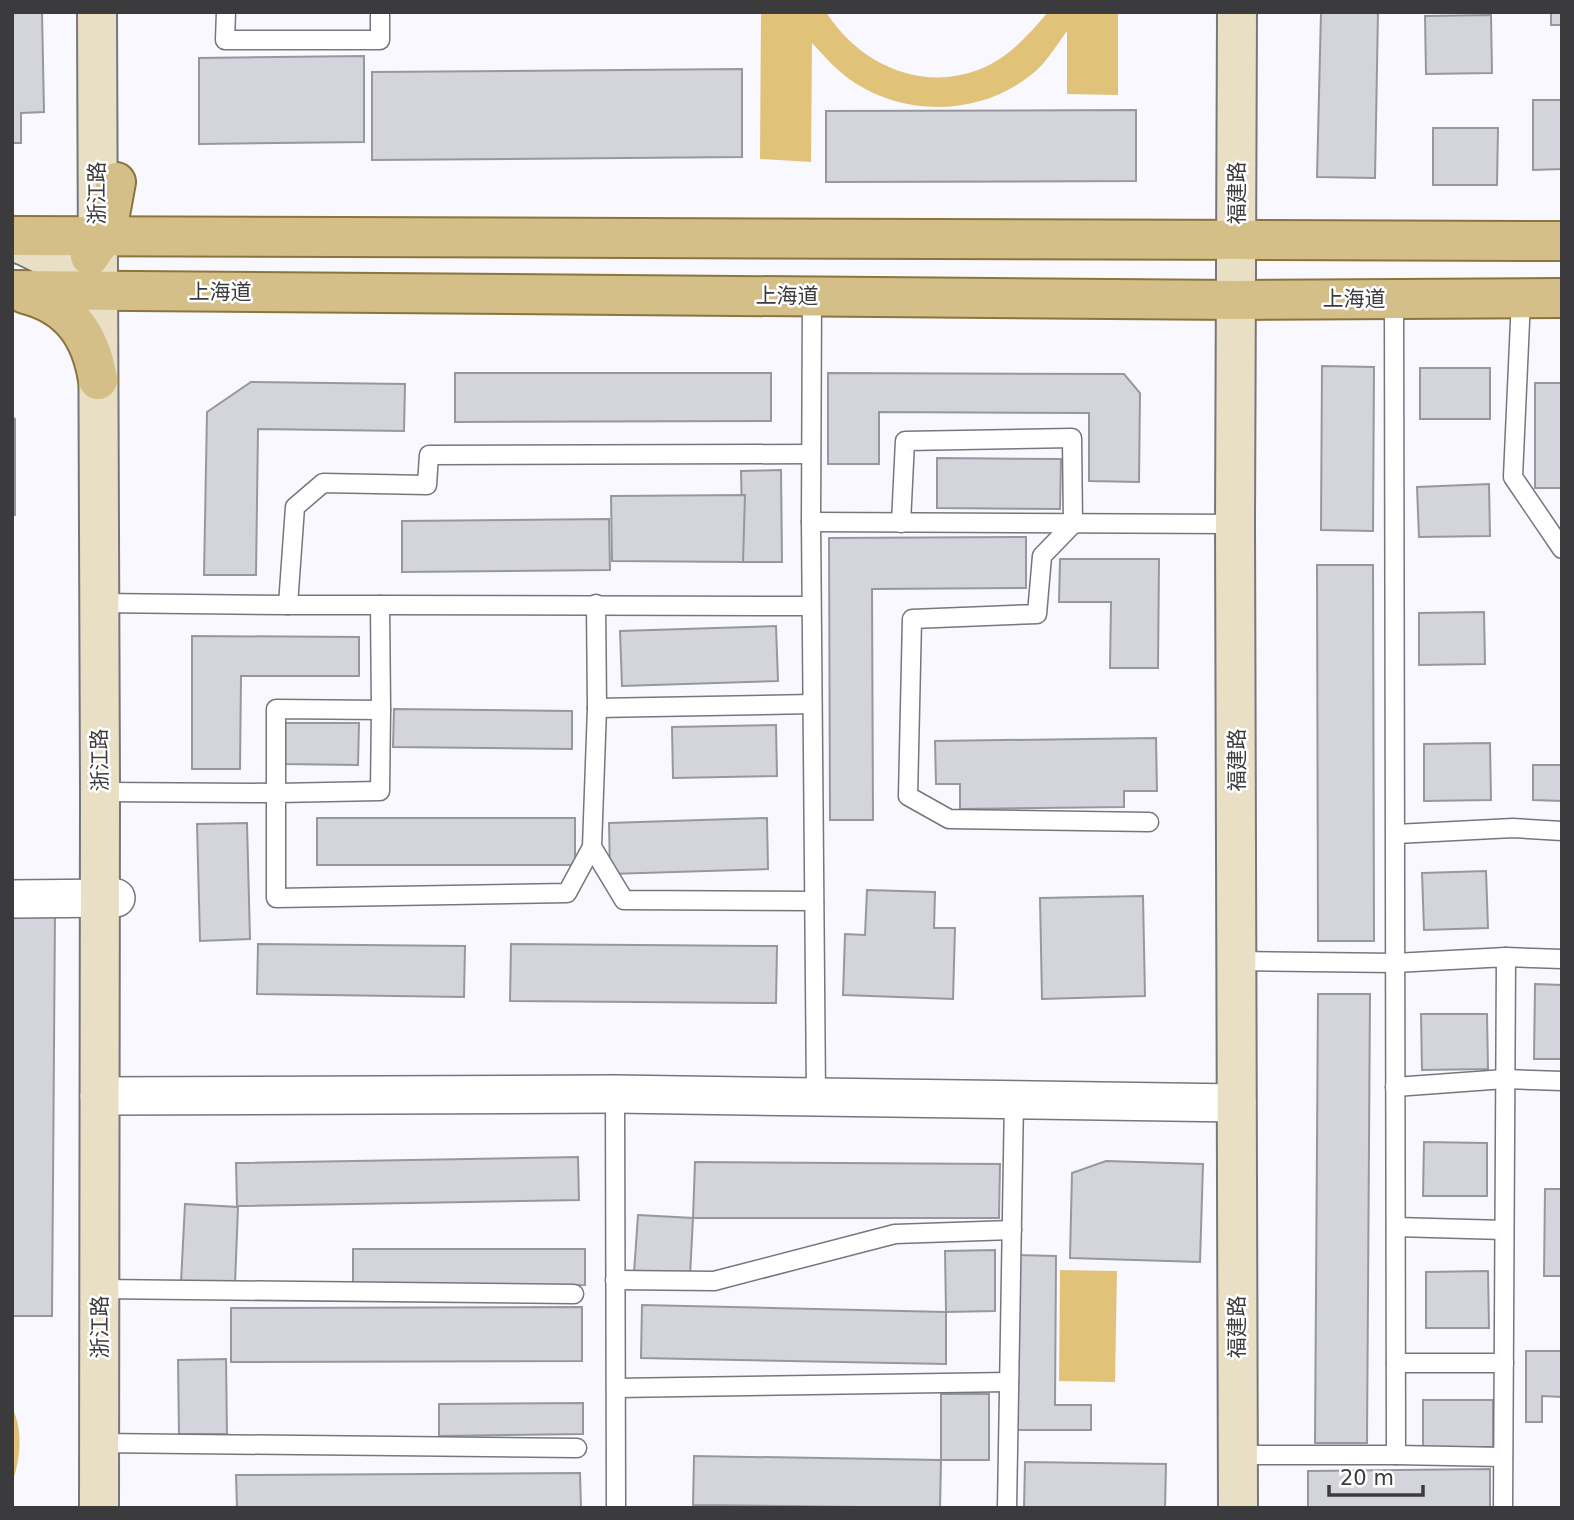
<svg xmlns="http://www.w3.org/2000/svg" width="1574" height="1520" font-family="'DejaVu Sans','Noto Sans SC',sans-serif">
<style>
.green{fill:#e1c279}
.building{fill:#d4d4dc;stroke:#97979f;stroke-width:2}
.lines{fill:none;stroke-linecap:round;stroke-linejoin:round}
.lane-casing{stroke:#77767e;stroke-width:21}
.street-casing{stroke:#77767e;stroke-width:40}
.secondary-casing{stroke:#77767e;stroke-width:42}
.primary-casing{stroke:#8c753c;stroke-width:42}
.lane{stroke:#fff;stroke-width:18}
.street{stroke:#fff;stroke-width:37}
.secondary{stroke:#e9dfc4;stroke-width:38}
.primary{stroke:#d4bf89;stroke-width:38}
.labels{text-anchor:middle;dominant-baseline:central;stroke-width:5;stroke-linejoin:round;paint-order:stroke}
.street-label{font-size:21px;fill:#3b3b3e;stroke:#fff}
</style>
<rect width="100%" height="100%" fill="#f8f8fe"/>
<g class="green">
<path d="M761 12H826C858 63 920 92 978 70 1007 59 1029 35 1048 12H1118V95L1067 94V31C1058 43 1051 55 1041 66 992 114 912 120 855 83 838 72 825 57 812 43L811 162 760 159Z"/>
<path d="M1060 1270 1117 1271 1115 1382 1059 1381Z"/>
<path d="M12 1407C24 1432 20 1459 12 1484Z"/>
</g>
<g class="building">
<path d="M12 12H42L44 112 21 113V143H12Z"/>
<path d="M1321 12H1378L1375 178 1317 177Z"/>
<rect x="1551" y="12" width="11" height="13"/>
<path d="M1491 15 1492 73 1426 74 1425 16Z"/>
<path d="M364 56V142L199 144V58Z"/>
<path d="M742 69V157L372 160V72Z"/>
<path d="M1533 100H1562V169L1533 170Z"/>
<path d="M1136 110V181L826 182V111Z"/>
<path d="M1433 128H1498L1497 185H1433Z"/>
<path d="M1322 366 1374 367 1373 531 1321 530Z"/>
<rect x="1420" y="368" width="70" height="51"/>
<path d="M455 373H771V421L455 422Z"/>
<path d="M828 373 1124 374 1140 393 1139 482 1089 481V413L879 412V464H828Z"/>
<path d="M251 382 405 384 404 431 258 429 256 575H204L207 412Z"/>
<rect x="1535" y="383" width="27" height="105"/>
<path d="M12 417 15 419V515H12Z"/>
<path d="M937 458 1061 459 1060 509 937 508Z"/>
<path d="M781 470 782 562H743L741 471Z"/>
<path d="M1489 484 1490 536 1419 537 1417 487Z"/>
<path d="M745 495 743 562 612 561 611 496Z"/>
<path d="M609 519 610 570 402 572V521Z"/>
<path d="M1026 537V588L872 589 873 820H830L829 538Z"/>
<path d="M1060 559H1159L1158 668H1110L1111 602H1059Z"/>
<path d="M1317 565H1373L1374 941H1318Z"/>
<path d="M1484 612 1485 664 1419 665V613Z"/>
<path d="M776 626 778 681 622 686 620 631Z"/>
<path d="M192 636 359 637V676H241L240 769H192Z"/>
<path d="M394 709 572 711V749L393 747Z"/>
<path d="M284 723H359L358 765 283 764Z"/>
<path d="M776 725 777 776 673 778 672 727Z"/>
<path d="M1156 738 1157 791H1124V807L960 809V784H936L935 741Z"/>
<path d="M1490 743 1491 800 1424 801V744Z"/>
<path d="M1533 765H1562V801L1533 800Z"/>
<rect x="317" y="818" width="258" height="47"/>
<path d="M767 818 768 869 610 874 609 823Z"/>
<path d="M247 823 250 939 200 941 197 824Z"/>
<path d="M1486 871 1488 928 1424 930 1422 873Z"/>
<path d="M867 890 935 892 934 928H955L953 999 843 995 845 934 865 935Z"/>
<path d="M1143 896 1145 996 1042 999 1040 898Z"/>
<path d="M12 913H55L52 1316H12Z"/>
<path d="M258 944 465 946 464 997 257 994Z"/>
<path d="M511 944 777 946 776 1003 510 1001Z"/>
<path d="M1535 984 1562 985V1059H1534Z"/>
<path d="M1318 994H1370L1367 1443H1315Z"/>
<path d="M1421 1014H1487L1488 1069 1422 1070Z"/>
<path d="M1424 1142 1487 1143V1196H1423Z"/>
<path d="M578 1157 579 1200 237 1206 236 1163Z"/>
<path d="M1106 1161 1203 1164 1200 1262 1070 1258 1072 1173Z"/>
<path d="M695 1162 1000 1164 999 1218H693Z"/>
<path d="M1545 1189H1562V1276H1544Z"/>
<path d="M185 1204 238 1207 235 1284 181 1282Z"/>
<path d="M638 1215 693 1218 690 1276 634 1273Z"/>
<path d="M353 1249H585V1285L353 1286Z"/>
<path d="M995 1250V1311L946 1312 945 1251Z"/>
<path d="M1013 1255 1056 1256 1055 1405H1091V1430H1012Z"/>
<path d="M1488 1271 1489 1328H1426V1272Z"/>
<path d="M642 1305 946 1312V1364L641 1358Z"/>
<path d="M582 1307V1361L231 1362V1308Z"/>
<path d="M1526 1351H1562V1397L1542 1396V1422H1526Z"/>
<path d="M226 1359 227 1434H179L178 1360Z"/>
<rect x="941" y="1394" width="48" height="66"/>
<rect x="1423" y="1400" width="70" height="47"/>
<path d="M583 1403V1434L439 1436V1404Z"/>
<path d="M694 1456 941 1460 940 1508 693 1505Z"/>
<path d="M1025 1462 1166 1464 1165 1508H1024Z"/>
<path d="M1490 1469V1508H1308V1471Z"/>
<path d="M580 1473 581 1508H237L236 1475Z"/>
</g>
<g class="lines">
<g class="lane-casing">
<g id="lane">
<path d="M226 12 225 40H380V12"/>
<path d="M812 296 811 522 816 1096"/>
<path d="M1521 299 1513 477 1562 549"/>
<path d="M811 522 1235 524"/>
<path d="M901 523 905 441 1072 438 1073 524 1042 556 1037 614 912 619 908 796 949 819 1149 822"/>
<path d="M98 603 288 605 295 507 323 483 427 485 429 455 810 454"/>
<path d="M596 604 597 708 812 704"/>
<path d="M380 605 811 606"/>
<path d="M597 708 592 847 624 900 814 901"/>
<path d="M381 710 380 791 276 793V898L567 893 592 847"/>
<path d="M100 792 276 793V709L381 710 380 605H288"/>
<path d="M1396 834 1513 828 1562 831"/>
<path d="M1506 957 1562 959"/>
<path d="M1238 961 1395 963 1506 957 1503 1508"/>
<path d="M1395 1087 1505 1079 1562 1081"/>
<path d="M615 1094 616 1508"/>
<path d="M1396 1227 1504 1230"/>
<path d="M615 1280 714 1281 895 1234 1012 1230"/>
<path d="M100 1289 574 1294"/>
<path d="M1396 1363H1504"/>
<path d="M616 1388 1009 1382"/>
<path d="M99 1443 577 1448"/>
<path d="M1237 1455H1396L1394 299"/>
<path d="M1396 1455 1503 1457"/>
<path d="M1007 1508 1014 1099"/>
</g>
</g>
<g class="street-casing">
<g id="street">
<path d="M12 899 116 898"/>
<path d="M99 1096 615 1094 1237 1103"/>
</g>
</g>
<g class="secondary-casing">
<g id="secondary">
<path d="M97 12 100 792 99 1508"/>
<path d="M1237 12 1235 524 1238 1508"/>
<path d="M12 241C49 254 79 275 96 311"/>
</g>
</g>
<g class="primary-casing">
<g id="primary">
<path d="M12 236 1562 241"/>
<path d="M90 256 107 231 116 182"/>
<path d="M12 290 1237 300 1562 298"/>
<path d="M25 294C70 305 91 336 98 380"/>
</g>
</g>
<use href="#lane" class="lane"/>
<use href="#street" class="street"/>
<use href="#secondary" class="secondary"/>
<use href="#primary" class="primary"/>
</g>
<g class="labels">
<g class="street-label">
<text transform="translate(97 193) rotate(-90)">浙江路</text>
<text transform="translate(1237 193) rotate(-90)">福建路</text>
<text x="220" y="292">上海道</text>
<text x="787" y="296">上海道</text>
<text x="1354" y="299">上海道</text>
<text transform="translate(100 760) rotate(-91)">浙江路</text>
<text transform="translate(1237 760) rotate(-90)">福建路</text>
<text transform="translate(100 1327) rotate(-90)">浙江路</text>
<text transform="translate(1237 1327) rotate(-90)">福建路</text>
</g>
</g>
<rect width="1574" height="1520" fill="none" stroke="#3b3b3e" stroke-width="28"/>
<path d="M1329 1485v10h94v-10" fill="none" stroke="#3b3b3e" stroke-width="3.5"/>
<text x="1340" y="1485" font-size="21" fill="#3b3b3e" stroke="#ffffff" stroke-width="5" paint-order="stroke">20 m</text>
</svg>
